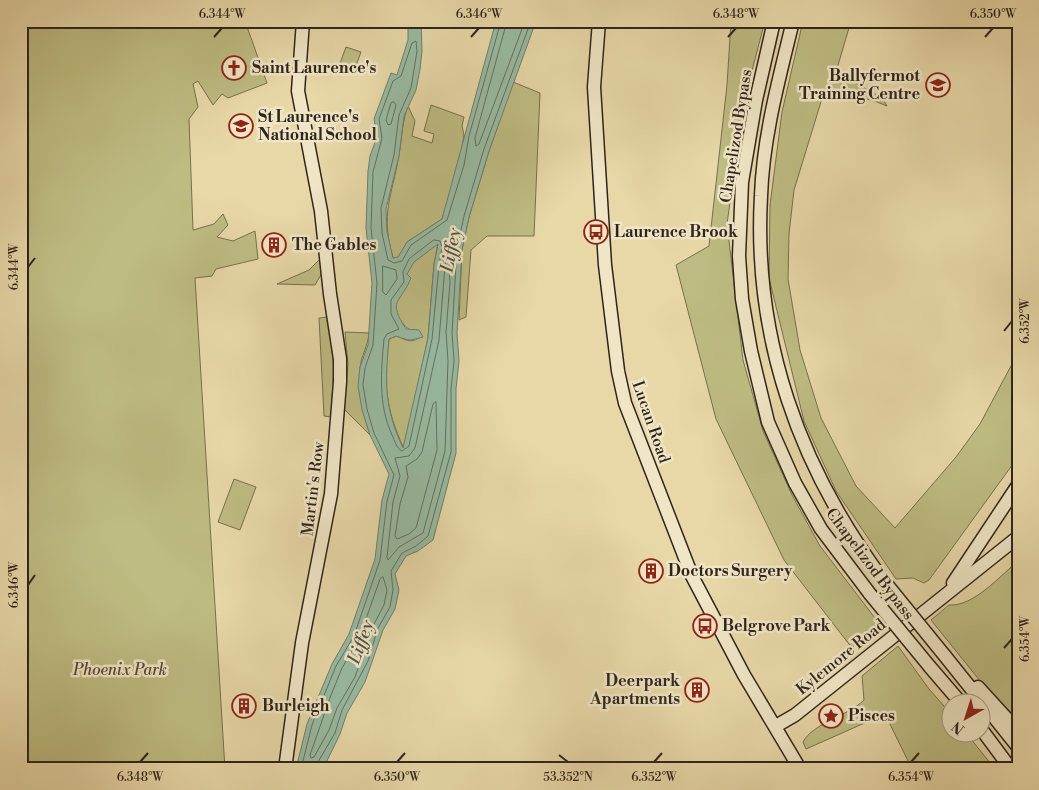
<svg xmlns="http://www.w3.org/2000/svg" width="1039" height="790" font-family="'Libre Bodoni',serif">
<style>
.green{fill:#bebc82;stroke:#767050}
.water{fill:#98bba3;stroke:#6e7f6d;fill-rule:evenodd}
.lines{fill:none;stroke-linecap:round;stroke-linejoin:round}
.shore{stroke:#647060;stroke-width:1}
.secondary-casing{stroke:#2f241d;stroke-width:15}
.secondary{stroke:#f0e6c6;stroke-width:12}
.secondary-bridge-casing{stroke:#2f241d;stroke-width:15;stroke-linecap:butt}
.secondary-bridge{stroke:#f0e6c6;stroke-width:12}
.ticks{fill:none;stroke:#2f241d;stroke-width:2}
.labels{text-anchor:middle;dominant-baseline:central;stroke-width:5;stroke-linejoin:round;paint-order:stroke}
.poi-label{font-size:16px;font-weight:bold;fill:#2f241d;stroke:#f0e6c6;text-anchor:start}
.street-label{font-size:16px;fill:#2f241d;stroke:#f0e6c6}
.park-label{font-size:16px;font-style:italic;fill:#534a36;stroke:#f0e6c6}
.water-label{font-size:18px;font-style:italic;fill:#4e5145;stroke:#f0e6c6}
.neatline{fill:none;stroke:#2f241d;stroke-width:2}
.ticks-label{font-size:12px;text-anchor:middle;fill:#2f241d}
</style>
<rect width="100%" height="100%" fill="#e8d8a8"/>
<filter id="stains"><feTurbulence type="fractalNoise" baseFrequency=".004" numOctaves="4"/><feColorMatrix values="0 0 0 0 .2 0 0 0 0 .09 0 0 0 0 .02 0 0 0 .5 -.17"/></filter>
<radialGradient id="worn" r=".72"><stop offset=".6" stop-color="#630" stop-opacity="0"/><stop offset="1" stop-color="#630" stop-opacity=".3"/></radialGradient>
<g class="green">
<path d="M21 21H245L267 83 228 98 222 94 213 105 198 81 193 84 198 107 189 119 193 230 214 224 223 214 228 225 217 237 233 241 255 231 258 259 216 269 212 276 195 278 225 769H21Z"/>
<path d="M731 21H765L744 101 727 224 743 360 763 431 792 495 820 546 878 622 852 648 784 560 716 419 676 265 709 246 727 85Z"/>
<path d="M803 21H851L836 72 882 98 887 106 872 100 824 92 794 190 789 234 788 279 800 350 821 418 856 486 895 528 956 457 980 424 1012 364 1018 367V457L929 580 924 583 913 578 896 579 836 491 804 421 769 278 770 205 782 112Z"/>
<path d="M346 47 361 52 354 71 339 66Z"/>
<path d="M513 82 540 93 534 236H487L471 250 466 317 459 320 462 250 469 217 489 151Z"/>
<path d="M431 105 464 117 462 126 464 135 459 163 442 219 407 242 398 258H393C380 213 392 197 399 155 402 138 402 122 408 106L415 121 412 136 432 143 434 134 424 131Z"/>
<path d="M438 243 434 264 428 338 404 449C385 407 383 383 389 339L396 336C406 339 409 344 419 338 409 328 388 317 397 299 401 291 407 286 410 278L407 274 413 262Z"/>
<path d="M320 259 322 273 315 285 277 284 309 270Z"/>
<path d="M328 317 334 367 331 417 324 416 319 318Z"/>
<path d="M345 332 369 333C368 346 361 356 360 368 358 391 363 413 370 435L344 409 348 364Z"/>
<path d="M234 479 256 487 240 530 218 522Z"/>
<path d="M1018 561V728L931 620 949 605C973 607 1000 576 1018 561Z"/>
<path d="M898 646 929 689 951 714 952 732 966 733 995 769H912L885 714 806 749 803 742C813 723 848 716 864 700L862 676Z"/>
</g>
<path class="water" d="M408 21H421L422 51 420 69 416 90 404 116 399 156 386 209 387 232 393 258 398 257 407 242 442 219 496 21H536L489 151 469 217 462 250 457 333 459 361 456 389V453L433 540 418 551 406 556 395 574 399 590 395 609 383 630 365 682 347 713 340 734 323 769H296L307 724 332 664 349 634 375 559 382 500 389 474 370 435 362 410 358 386 360 367 368 345 372 283 366 228 368 171 370 156 377 137 374 119 391 73 397 75 408 40ZM438 244 434 264 428 338 403 448C384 408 385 382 389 339L396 336C411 341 408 341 423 337L419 330 406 329C387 299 400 305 411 278L407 274 414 262Z"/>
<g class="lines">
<g class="shore">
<path d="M507 21 475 138 476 146 479 144 525 21"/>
<path d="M394 102 396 105 391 124 388 125 386 120 391 103Z"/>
<path d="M434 240 440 241 442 247 439 265 432 339 409 446 402 451C396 448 395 441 392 435 378 404 381 372 384 339L387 334 399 329 391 314V300L404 282 403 272 409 259Z"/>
<path d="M449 259 450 283 446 332 448 361 445 451 423 533 399 547 388 560 387 557 393 502 400 476 395 458 409 456 415 448 439 340 445 266 446 260Z"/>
<path d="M383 266 396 270 397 279 386 295 383 292Z"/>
<path d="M436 402 437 450 416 528 409 534 397 539 395 536 400 504 408 477 406 466 417 459 422 452 433 404Z"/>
<path d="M383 577 387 590 384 605 373 626 355 677 337 708 329 730 314 757 311 758 310 755 331 695 342 668 359 639 380 579Z"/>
<path d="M301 769 312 725 336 666 354 636 380 560 387 501 394 475 374 433 367 409 363 385 365 368 373 345 377 283 371 228 373 172 382 138 379 119 393 81 401 76 412 43 416 41 417 51 411 88 399 115 394 155 381 208 382 233 388 260 394 263 402 261 411 245 447 220 464 165 469 136 501 21"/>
<path d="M318 769V762L335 733 342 710 368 661 378 628 390 607 393 590 391 571 402 553 416 546 428 536 451 452V389L454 361 452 333 457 248 464 216 484 149 531 21"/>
</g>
<g class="secondary-casing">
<g id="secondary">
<path d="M599 21 594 87 605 265 618 371 625 403 692 576 744 675 800 769"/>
<path d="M774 21 756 100 742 182 739 256 742 299 751 351 768 422 795 483 821 529 870 594"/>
<path d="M793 21C779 79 763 137 761 196 753 338 799 468 884 581"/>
<path d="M953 583 1018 485"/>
<path d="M945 656 1018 747"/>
<path d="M930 667 960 702"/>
<path d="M978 687 1018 731"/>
<path d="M776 726 795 715 1018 537"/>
<path d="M982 730 1011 769"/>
<path d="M285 769 302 643 331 494 340 382V359L330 294 321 211 298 91 303 21"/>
</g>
</g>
<use href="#secondary" class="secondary"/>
<g class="secondary-bridge-casing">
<g id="secondary-bridge">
<path d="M884 581 945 656"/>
<path d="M870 594 930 667"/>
</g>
</g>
<use href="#secondary-bridge" class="secondary-bridge"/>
</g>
<path class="ticks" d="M214 37 222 28M471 37 479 28M728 37 736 28M985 37 993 28M28 267 35 258M1004 331 1012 321M28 585 35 575M1004 648 1012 639M559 755 568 762M140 762 148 753M397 762 405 753M654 762 662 753M911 762 919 753"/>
<defs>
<g id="church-ring" transform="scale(1.25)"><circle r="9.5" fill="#f0e6c6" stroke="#8f2418" stroke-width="1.5"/><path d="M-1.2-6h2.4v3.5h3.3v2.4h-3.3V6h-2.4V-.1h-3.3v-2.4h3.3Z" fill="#8f2418"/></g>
<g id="university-ring" transform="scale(1.25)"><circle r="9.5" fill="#f0e6c6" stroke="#8f2418" stroke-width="1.5"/><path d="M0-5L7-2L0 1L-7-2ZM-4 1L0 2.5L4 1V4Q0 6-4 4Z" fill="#8f2418"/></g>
<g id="school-ring" transform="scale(1.25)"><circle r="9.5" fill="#f0e6c6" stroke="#8f2418" stroke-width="1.5"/><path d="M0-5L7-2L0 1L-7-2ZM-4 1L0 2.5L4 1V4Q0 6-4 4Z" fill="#8f2418"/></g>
<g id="bus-ring" transform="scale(1.25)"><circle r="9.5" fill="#f0e6c6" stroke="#8f2418" stroke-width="1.5"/><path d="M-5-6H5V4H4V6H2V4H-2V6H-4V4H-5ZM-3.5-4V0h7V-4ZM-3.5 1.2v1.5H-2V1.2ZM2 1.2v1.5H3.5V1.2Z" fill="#8f2418"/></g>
<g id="building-ring" transform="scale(1.25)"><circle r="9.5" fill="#f0e6c6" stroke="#8f2418" stroke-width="1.5"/><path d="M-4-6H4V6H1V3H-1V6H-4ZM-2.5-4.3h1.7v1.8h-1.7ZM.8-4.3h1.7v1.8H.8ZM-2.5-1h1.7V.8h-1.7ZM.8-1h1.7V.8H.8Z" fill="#8f2418"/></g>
<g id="sight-ring" transform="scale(1.25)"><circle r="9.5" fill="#f0e6c6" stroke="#8f2418" stroke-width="1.5"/><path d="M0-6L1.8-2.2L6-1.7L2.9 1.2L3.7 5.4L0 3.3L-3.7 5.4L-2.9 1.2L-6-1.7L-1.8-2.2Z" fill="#8f2418"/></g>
</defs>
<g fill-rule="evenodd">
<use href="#church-ring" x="234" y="68"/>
<use href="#university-ring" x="938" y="85"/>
<use href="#school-ring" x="241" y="126"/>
<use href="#bus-ring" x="596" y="232"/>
<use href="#building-ring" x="274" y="245"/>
<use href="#building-ring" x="651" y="571"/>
<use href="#bus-ring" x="705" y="626"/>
<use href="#building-ring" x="697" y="690"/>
<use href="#building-ring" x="244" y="706"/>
<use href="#sight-ring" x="831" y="716"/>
</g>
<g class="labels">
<g class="poi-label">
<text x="252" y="68">Saint Laurence's</text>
<text x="920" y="76" text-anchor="end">Ballyfermot<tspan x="920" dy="18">Training Centre</tspan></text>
<text x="258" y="117">St Laurence's<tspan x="258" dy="18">National School</tspan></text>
<text x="614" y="232">Laurence Brook</text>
<text x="292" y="245">The Gables</text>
<text x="668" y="571">Doctors Surgery</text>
<text x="722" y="626">Belgrove Park</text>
<text x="680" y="681" text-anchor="end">Deerpark<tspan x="680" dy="18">Apartments</tspan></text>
<text x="262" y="706">Burleigh</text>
<text x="848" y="716">Pisces</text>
</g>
<g class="street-label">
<text transform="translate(736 136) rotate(-81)">Chapelizod Bypass</text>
<text transform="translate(651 422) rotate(71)">Lucan Road</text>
<text transform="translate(313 489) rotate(-83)">Martin's Row</text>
<text transform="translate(870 564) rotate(53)">Chapelizod Bypass</text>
<text transform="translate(841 657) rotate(-39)">Kylemore Road</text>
</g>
<g class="park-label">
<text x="120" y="670">Phoenix Park</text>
</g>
<g class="water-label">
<text transform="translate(451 250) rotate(-79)">Liffey</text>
<text transform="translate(361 642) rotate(-70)">Liffey</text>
</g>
</g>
<rect width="1039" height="790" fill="none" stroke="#e8d8a8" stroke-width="55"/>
<g transform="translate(966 718) rotate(219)"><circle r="24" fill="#f0e6c6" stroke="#a39882"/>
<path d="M0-4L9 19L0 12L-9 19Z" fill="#8f2418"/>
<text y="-8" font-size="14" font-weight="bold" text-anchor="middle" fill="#2f241d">N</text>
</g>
<rect x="28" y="28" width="984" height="734" class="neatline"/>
<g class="ticks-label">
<text x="222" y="18">6.344°W</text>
<text x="479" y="18">6.346°W</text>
<text x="736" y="18">6.348°W</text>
<text x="993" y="18">6.350°W</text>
<text transform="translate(14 267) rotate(-90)" y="4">6.344°W</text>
<text transform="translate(1025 321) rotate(-90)" y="4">6.352°W</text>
<text transform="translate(14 585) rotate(-90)" y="4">6.346°W</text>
<text transform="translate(1025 639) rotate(-90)" y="4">6.354°W</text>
<text x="140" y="781">6.348°W</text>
<text x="397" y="781">6.350°W</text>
<text x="568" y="781">53.352°N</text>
<text x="654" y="781">6.352°W</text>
<text x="911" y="781">6.354°W</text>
</g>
<rect width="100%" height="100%" filter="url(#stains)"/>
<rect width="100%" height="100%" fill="url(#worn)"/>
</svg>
